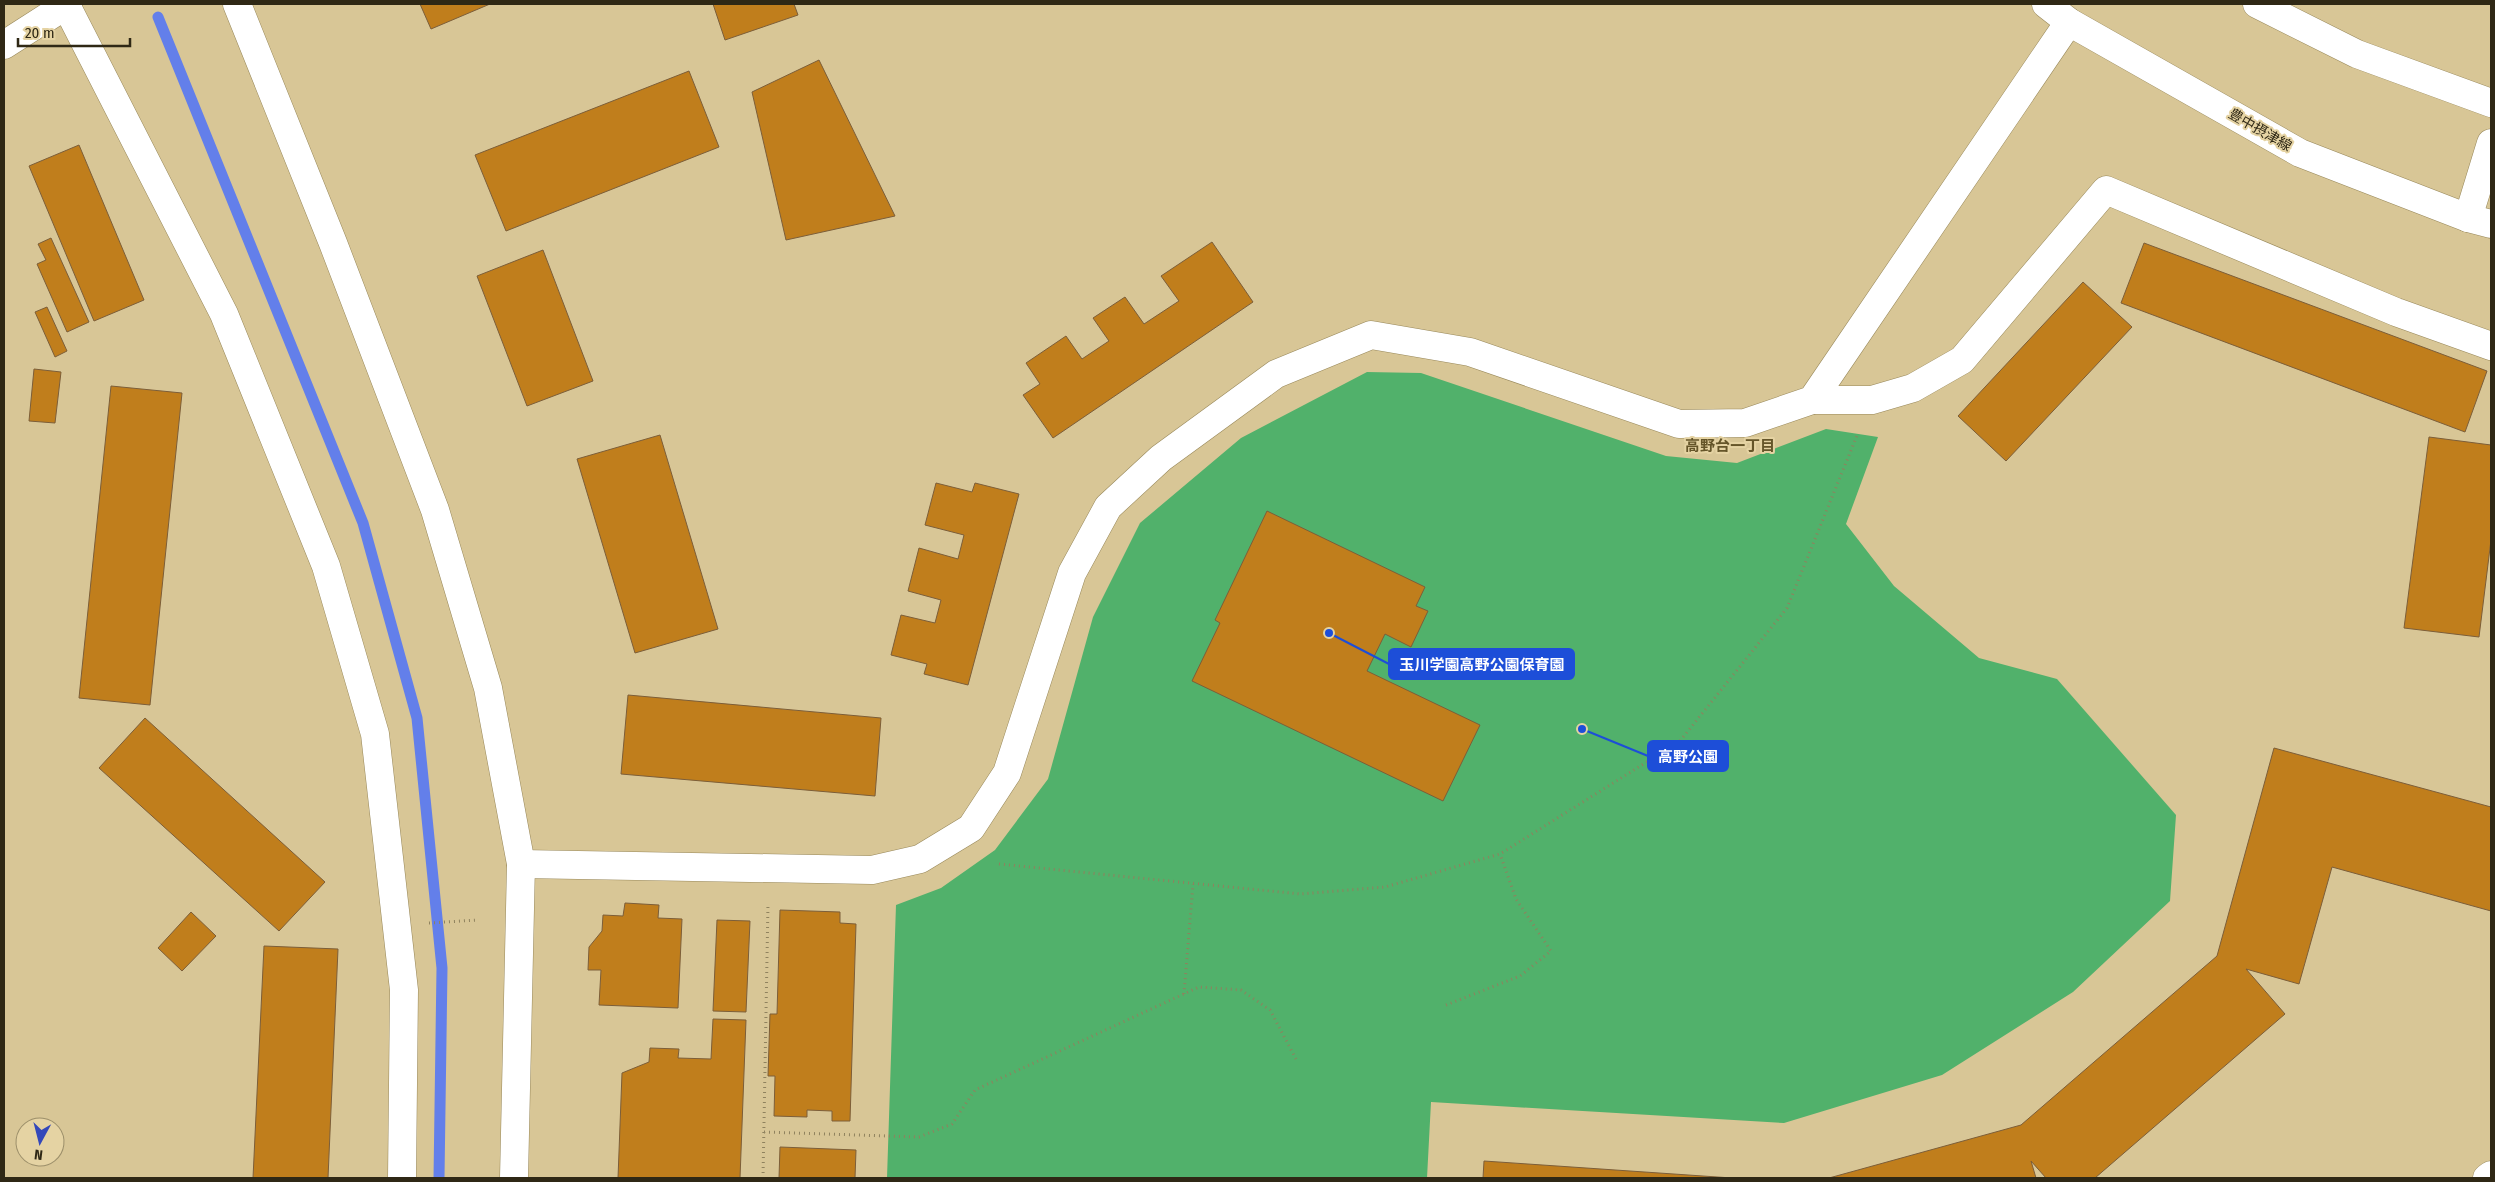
<svg xmlns="http://www.w3.org/2000/svg" width="2495" height="1182" font-family="'Fira Sans Condensed','Noto Sans JP',sans-serif">
<style>
.green{fill:#51b16b}
.lines{fill:none;stroke-linecap:round;stroke-linejoin:round}
.stream{stroke:#637fea;stroke-width:11}
.building{fill:#c07e1c;stroke:#7c5e39}
.minor-casing{stroke:#98885a;stroke-width:29}
.major-casing{stroke:#98885a;stroke-width:29}
.path{stroke:#8f825e;stroke-width:3;stroke-dasharray:1 4;stroke-linecap:butt}
.minor{stroke:#fff;stroke-width:28}
.major{stroke:#fff;stroke-width:28}
.labels{text-anchor:middle;dominant-baseline:central;stroke-width:4;stroke-linejoin:round;paint-order:stroke}
.street-label{font-size:14px;fill:#2f2815;stroke:#e5d3a3}
.neighbourhood-label{font-size:15px;font-weight:bold;fill:#655529;stroke:#e5d3a3}
.leader{fill:none;stroke:#1d4ed8;stroke-width:2}
.callout-dot{fill:#1d4ed8;stroke:#e5d3a3;stroke-width:2}
.callout{fill:#1d4ed8;stroke:#1d4ed8;stroke-width:2}
.callout-label{font-size:15px;text-anchor:middle;font-weight:bold;fill:#fff}
</style>
<rect width="100%" height="100%" fill="#d8c696"/>
<path class="green" d="M1367 372 1421 373 1666 456 1737 463 1826 429 1878 437 1846 524 1894 586 1979 658 2057 679 2176 815 2170 901 2073 992 1942 1075 1784 1123 1431 1102 1427 1178H887L896 905 941 888 995 850 1048 779 1093 617 1140 523 1241 438Z"/>
<g class="lines">
<path class="stream" d="M158 17 363 523 417 718 442 968 439 1178"/>
</g>
<g class="building">
<path d="M420 4H490L431 29Z"/>
<path d="M713 4H794L798 15 725 40Z"/>
<path d="M819 60 895 216 786 240 752 92Z"/>
<path d="M689 71 719 147 506 231 475 155Z"/>
<path d="M79 145 144 300 94 321 29 166Z"/>
<path d="M51 238 89 322 67 332 37 264 46 260 38 244Z"/>
<path d="M1212 242 1253 302 1053 438 1023 395 1040 384 1026 363 1066 336 1082 359 1109 341 1093 318 1125 297 1144 324 1179 301 1161 276Z"/>
<path d="M2144 243 2487 371 2465 432 2121 303Z"/>
<path d="M543 250 593 381 527 406 477 276Z"/>
<path d="M2083 282 2132 327 2006 461 1958 416Z"/>
<path d="M47 307 67 351 55 357 35 312Z"/>
<path d="M34 369 61 372 55 423 29 421Z"/>
<path d="M111 386 182 393 150 705 79 698Z"/>
<path d="M660 435 718 629 635 653 577 459Z"/>
<path d="M2429 437 2491 445V540L2479 637 2404 628Z"/>
<path d="M936 483 972 492 975 483 1019 494 968 685 924 674 927 664 891 655 901 615 935 623 941 600 908 591 919 548 958 559 964 535 925 525Z"/>
<path d="M1267 511 1425 587 1416 606 1428 611 1411 647 1385 634 1367 671 1480 725 1443 801 1192 681 1220 623 1215 620Z"/>
<path d="M628 695 881 718 875 796 621 774Z"/>
<path d="M145 718 325 882 279 931 99 768Z"/>
<path d="M2274 748 2491 807V911L2332 867 2299 984 2246 969 2285 1014 2095 1178H2046L2031 1161 2036 1178H1829L2021 1125 2217 956Z"/>
<path d="M625 903 659 905 658 918 682 919 678 1008 599 1005 601 970H588L589 947 602 931 603 915 623 916Z"/>
<path d="M780 910 840 912V923L856 924 850 1121H832V1111L807 1110V1117L774 1116 775 1076H768L770 1014H777Z"/>
<path d="M191 912 216 936 182 971 158 948Z"/>
<path d="M717 920 750 921 746 1012 713 1011Z"/>
<path d="M264 946 338 949 328 1178H253Z"/>
<path d="M713 1019 746 1020 740 1178H618L622 1073 649 1062 650 1048 679 1049 678 1058 711 1059Z"/>
<path d="M780 1147 856 1150 855 1178H779Z"/>
<path d="M1484 1161 1732 1178H1483Z"/>
</g>
<g class="lines">
<g class="minor-casing">
<g id="minor">
<path d="M237 4 333 243 435 510 488 688 521 864 514 1178"/>
<path d="M2257 4 2357 54 2491 103"/>
<path d="M66 5 224 314 326 566 375 734 404 990 402 1178"/>
<path d="M4 45 68 4"/>
<path d="M2468 218 2491 143"/>
<path d="M1812 400H1872L1913 388 1962 360 2106 190 2396 312 2491 346"/>
<path d="M521 864 872 870 920 859 971 828 1007 773 1072 573 1108 507 1161 458 1276 374 1371 335 1470 352 1679 424 1745 423 1812 400 2069 22"/>
<path d="M2487 1178 2491 1175"/>
</g>
</g>
<g class="major-casing">
<path id="major" d="M2046 4 2069 22 2300 153 2468 218 2491 224"/>
</g>
<g class="path">
<path d="M999 864 1300 894 1385 887 1500 854 1680 741 1787 608 1858 433"/>
<path d="M429 923 478 920"/>
<path d="M1184 994 1193 884"/>
<path d="M1446 1005 1520 976 1551 951 1516 899 1500 854"/>
<path d="M764 1132 919 1137 952 1124 975 1090 1199 987 1241 990 1270 1010 1297 1061"/>
<path d="M763 1178 768 903"/>
</g>
<use href="#minor" class="minor"/>
<use href="#major" class="major"/>
</g>
<g class="labels">
<g class="street-label">
<text transform="translate(2260 130) rotate(30)">豊中摂津線</text>
</g>
<g class="neighbourhood-label">
<text x="1730" y="446">高野台一丁目</text>
</g>
</g>
<path class="leader" d="M1329 633L1389 664M1582 729L1648 756"/>
<g class="callout-dot">
<circle cx="1329" cy="633" r="5"/>
<circle cx="1582" cy="729" r="5"/>
</g>
<g class="callout">
<rect x="1389" y="649" width="185" height="30" rx="5"/>
<rect x="1648" y="741" width="80" height="30" rx="5"/>
</g>
<g class="callout-label">
<text x="1482" y="670">玉川学園高野公園保育園</text>
<text x="1688" y="762">高野公園</text>
</g>
<rect width="2495" height="1182" fill="none" stroke="#2f2815" stroke-width="10"/>
<g transform="translate(40 1142) rotate(187)"><circle r="24" fill="#e5d3a3" stroke="#9c8f6a"/>
<path d="M0-4L9 19L0 12L-9 19Z" fill="#3448ba"/>
<text y="-8" font-size="14" font-weight="bold" text-anchor="middle" fill="#2f2815">N</text>
</g>
<path d="M18 38v8h112v-8" fill="none" stroke="#2f2815" stroke-width="2.5"/>
<text x="25" y="38" font-size="15" fill="#2f2815" stroke="#e5d3a3" stroke-width="4" paint-order="stroke">20 m</text>
</svg>
